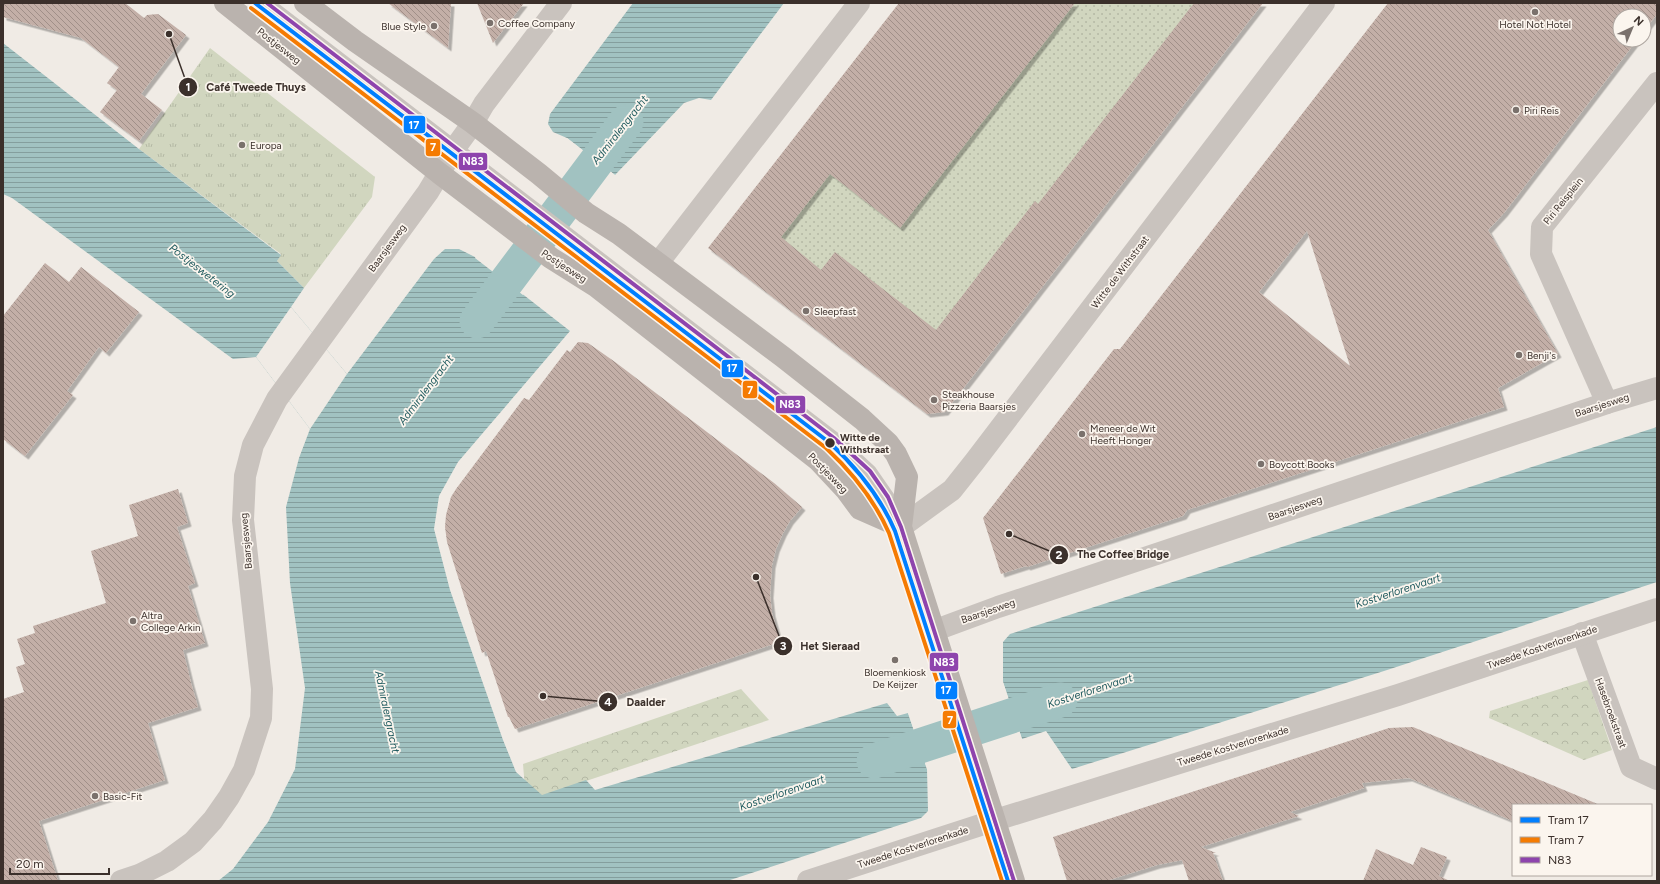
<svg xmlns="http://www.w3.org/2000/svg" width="1660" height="884" font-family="Figtree,sans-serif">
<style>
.grass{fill:url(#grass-tufts)}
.forest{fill:url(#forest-crowns)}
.garden{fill:url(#garden-dots)}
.water{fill:url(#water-rules)}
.pier{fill:#f0ebe5}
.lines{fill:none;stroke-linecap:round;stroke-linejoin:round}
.canal{stroke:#a1c2c1;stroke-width:35}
.building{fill:url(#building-back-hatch);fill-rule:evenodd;filter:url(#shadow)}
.lane{stroke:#c9c3be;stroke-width:13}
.street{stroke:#c9c3be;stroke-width:22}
.secondary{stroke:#bab3ae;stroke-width:22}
.bus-1-casing{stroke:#fbf5ee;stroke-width:7}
.bus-1{stroke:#8e44ad;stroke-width:4}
.tram-1-casing{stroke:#fbf5ee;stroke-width:7}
.tram-2-casing{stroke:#fbf5ee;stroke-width:7}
.tram-1{stroke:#007fff;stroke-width:4}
.tram-2{stroke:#f57b02;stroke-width:4}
.poi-dot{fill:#7a716c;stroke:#fbf5ee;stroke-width:1.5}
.stop-dot{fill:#3b302b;stroke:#fbf5ee;stroke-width:1.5}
.labels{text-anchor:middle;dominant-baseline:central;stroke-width:3.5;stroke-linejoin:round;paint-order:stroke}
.poi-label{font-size:10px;fill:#3b302b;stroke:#fbf5ee;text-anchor:start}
.street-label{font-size:10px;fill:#3b302b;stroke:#fbf5ee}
.stop-label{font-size:10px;font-weight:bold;fill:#3b302b;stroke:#fbf5ee;text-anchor:start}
.water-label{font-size:11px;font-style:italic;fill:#1f5a5e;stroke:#fbf5ee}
.leader{fill:none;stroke:#3b302b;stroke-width:1.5}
.callout-dot{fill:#3b302b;stroke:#fbf5ee;stroke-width:1.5}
.mark-label{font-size:12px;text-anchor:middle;font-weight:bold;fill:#fff}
.callout-label{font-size:11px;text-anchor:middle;font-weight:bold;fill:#3b302b;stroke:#fbf5ee;stroke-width:3.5;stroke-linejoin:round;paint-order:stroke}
.line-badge{stroke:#fbf5ee;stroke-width:1.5}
.badge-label{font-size:11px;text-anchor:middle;font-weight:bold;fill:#fff}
</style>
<defs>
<pattern id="grass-tufts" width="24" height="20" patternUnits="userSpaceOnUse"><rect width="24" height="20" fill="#d1d6bf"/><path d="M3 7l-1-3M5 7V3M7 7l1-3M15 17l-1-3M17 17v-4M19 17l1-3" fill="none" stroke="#b4b8a4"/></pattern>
<pattern id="forest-crowns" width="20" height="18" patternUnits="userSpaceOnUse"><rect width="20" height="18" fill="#d1d6bf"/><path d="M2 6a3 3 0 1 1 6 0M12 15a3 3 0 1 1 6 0" fill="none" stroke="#b4b8a4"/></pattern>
<pattern id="garden-dots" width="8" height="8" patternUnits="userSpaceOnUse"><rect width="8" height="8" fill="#d1d6bf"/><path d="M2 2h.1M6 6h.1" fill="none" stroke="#b4b8a4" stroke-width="1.8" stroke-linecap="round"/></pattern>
<pattern id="water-rules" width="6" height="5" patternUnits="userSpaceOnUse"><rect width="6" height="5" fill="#a1c2c1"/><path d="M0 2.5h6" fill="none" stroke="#849e9d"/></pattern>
<pattern id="building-back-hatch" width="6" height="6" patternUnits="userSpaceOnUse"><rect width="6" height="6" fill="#c3afa7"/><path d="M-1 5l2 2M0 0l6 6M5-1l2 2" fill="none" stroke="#a08f88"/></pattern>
<filter id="shadow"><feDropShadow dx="3.5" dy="3.5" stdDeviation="0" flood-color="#0004"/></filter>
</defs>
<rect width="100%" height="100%" fill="#f0ebe5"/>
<path class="grass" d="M210 48 375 177 372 197 304 288 277 261 281 254 139 149Z"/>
<g class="forest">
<path d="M1588 680 1612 750 1584 760 1489 718 1490 711Z"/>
<path d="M741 689 769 720 526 801 523 764Z"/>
</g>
<path class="garden" d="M950 3H1205L937 351 766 249Z"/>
<g class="water">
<path d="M633 3H784L711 100 699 98 684 103 615 175 567 138 553 132 548 124 550 114Z"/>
<path d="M3 43 139 149 281 255 277 261 304 288 291 307 347 374 434 259 445 249H459L475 257 570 331 458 462 439 496 434 529 450 590 503 740 516 772 542 795 586 780 595 790 887 703 897 716 908 713 927 769 928 811 921 818 727 881H218L233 869 268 822 295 769 305 688 290 583 286 507 299 458 310 429 256 357 233 359 12 198 3 194Z"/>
<path d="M1657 427V582L1384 671 1072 769 1046 731 1022 739 1003 682V642L1010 634Z"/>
</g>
<g class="pier">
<path d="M567 138 615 175 614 177 565 140Z"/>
<path d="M476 256 524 293 523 295 475 258Z"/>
<path d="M291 307 347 374 310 429 256 357Z"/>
<path d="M1003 682 1022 739H1020L1001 683Z"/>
<path d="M910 712 928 769H927L908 713Z"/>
</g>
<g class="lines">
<g class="canal">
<path d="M477 321 626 122"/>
<path d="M874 761 1060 700"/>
</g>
</g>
<g class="building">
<path d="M3 3H125L144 18 147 15 158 14 186 35 141 94 162 110 139 141 100 112 117 90 107 83 119 67 81 38 3 17Z"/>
<path d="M388 3H451L448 48Z"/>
<path d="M477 3H524L493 43Z"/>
<path d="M899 3H1075L900 228 830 174 781 237 821 270 835 252 936 330 1035 201 1038 204 1194 3H1263L945 412 927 414 708 248Z"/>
<path d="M1388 3H1657V14L1644 31V16H1620V40H1637L1504 213 1488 230 1558 354 1498 388 1504 407 1187 510 1183 516 1027 567 1026 566 1001 574 983 518 1114 349H1120ZM1307 231 1350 366 1259 292Z"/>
<path d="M45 263 69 282 81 267 139 312 106 353 99 347 67 391 73 395 25 456 3 439V316Z"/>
<path d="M578 342 588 343 615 362 774 483 802 507 790 521 783 533 776 549 772 565 770 595 772 613 780 642 515 729 509 717H508L486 651 482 653 447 542 445 527 446 515 451 497 456 489 524 398 529 400 567 350 570 352Z"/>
<path d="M178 489 188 523 177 527 195 583 188 586 205 643 183 650 191 683 198 707 148 723 165 780 39 821 58 881H3V699L24 692 16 667 25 664 17 639 35 633 33 626 106 603 91 551 138 536 129 505Z"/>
<path d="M1413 727 1600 805H1513V821L1409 778 1362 783 1364 788 1290 812 1299 816 1201 847 1216 853H1213L1223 881H1189L1182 860 1157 865 1106 881H1067L1053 837 1389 728Z"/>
<path d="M1421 847 1447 857 1439 876 1450 881H1363L1376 849 1413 865Z"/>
</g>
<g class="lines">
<path class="lane" d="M267 3 834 438 870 471 888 497 899 524"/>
<g class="street">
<path d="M658 263 859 3"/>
<path d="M1607 403 1541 254 1542 227 1657 83"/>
<path d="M901 527 952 490 975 461 1324 3"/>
<path d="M933 631 998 607 1363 485 1607 403 1657 388"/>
<path d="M1582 633 1631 767 1657 779"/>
<path d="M121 881 139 875 167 861 193 842 213 820 229 797 244 770 261 718 262 689 243 520 245 476 253 445 277 399 428 192 452 152 473 123 484 104 561 3"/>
<path d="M808 881 1002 818 1398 695 1657 609"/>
</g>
<g class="secondary">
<path d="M225 3 439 173 551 258 597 287 818 460 846 490 860 509 901 527"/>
<path d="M305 3 355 41 473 123 539 174 586 213 619 234 783 357 862 419 888 443 896 454 907 477 901 527 1014 881"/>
</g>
<g class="bus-1-casing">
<path id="bus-1" d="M267 3 834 438 870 471 888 497 901 527 1014 881"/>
</g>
<use href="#bus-1" class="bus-1"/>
<g class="tram-1-casing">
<path id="tram-1" d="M255 3 830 443C858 469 880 496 895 531L1008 881"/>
</g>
<g class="tram-2-casing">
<path id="tram-2" d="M251 8 826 448C853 473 874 499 889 533L1002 881"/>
</g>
<use href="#tram-1" class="tram-1"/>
<use href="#tram-2" class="tram-2"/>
</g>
<g class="poi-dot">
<circle cx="1535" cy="12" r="4"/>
<circle cx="490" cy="23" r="4"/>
<circle cx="434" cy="26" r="4"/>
<circle cx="1516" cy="110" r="4"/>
<circle cx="242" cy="145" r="4"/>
<circle cx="806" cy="311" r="4"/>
<circle cx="1519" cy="355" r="4"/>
<circle cx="934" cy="400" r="4"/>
<circle cx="1082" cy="434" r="4"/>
<circle cx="1261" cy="464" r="4"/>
<circle cx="133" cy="621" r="4"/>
<circle cx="895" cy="660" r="4"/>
<circle cx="95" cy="796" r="4"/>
</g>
<circle class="stop-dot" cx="830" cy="443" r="5.5"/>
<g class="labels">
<g class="poi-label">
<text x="498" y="23">Coffee Company</text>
<text x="1535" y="24" text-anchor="middle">Hotel Not Hotel</text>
<text x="426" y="26" text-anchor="end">Blue Style</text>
<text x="1524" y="110">Piri Reïs</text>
<text x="250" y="145">Europa</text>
<text x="814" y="311">Sleepfast</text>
<text x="1527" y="355">Benji's</text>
<text x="942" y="394">Steakhouse<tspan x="942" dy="12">Pizzeria Baarsjes</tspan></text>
<text x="1090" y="428">Meneer de Wit<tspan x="1090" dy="12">Heeft Honger</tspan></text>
<text x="1269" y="464">Boycott Books</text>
<text x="141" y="615">Altra<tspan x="141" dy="12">College Arkin</tspan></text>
<text x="895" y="672" text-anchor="middle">Bloemenkiosk<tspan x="895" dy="12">De Keijzer</tspan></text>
<text x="103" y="796">Basic-Fit</text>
</g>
<g class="street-label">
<text transform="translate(279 46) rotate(38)">Postjesweg</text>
<text transform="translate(1563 201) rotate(-51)">Piri Reisplein</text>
<text transform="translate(387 248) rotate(-54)">Baarsjesweg</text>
<text transform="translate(564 266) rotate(33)">Postjesweg</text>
<text transform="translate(1120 272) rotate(-53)">Witte de Withstraat</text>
<text transform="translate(1602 405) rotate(-18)">Baarsjesweg</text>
<text transform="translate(828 473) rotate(46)">Postjesweg</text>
<text transform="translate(1295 508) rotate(-19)">Baarsjesweg</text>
<text transform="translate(246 541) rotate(-95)">Baarsjesweg</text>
<text transform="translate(988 611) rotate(-19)">Baarsjesweg</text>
<text transform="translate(1542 647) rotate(-19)">Tweede Kostverlorenkade</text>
<text transform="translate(1611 713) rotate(70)">Hasebroekstraat</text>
<text transform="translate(1233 746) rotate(-17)">Tweede Kostverlorenkade</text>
<text transform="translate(913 847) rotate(-18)">Tweede Kostverlorenkade</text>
</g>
<g class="stop-label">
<text x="840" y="437">Witte de<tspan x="840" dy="12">Withstraat</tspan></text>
</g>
<g class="water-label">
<text transform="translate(620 130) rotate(-52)">Admiralengracht</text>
<text transform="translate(202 271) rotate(38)">Postjeswetering</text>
<text transform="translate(426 390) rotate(-53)">Admiralengracht</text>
<text transform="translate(1398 591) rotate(-18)">Kostverlorenvaart</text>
<text transform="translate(1090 691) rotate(-18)">Kostverlorenvaart</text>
<text transform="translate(387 712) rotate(78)">Admiralengracht</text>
<text transform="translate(782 793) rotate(-19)">Kostverlorenvaart</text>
</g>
</g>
<path class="leader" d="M169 34L188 87M1009 534L1059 555M756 577L783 646M543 696L608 702"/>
<g class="callout-dot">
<circle cx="169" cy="34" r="4"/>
<circle cx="1009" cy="534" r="4"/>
<circle cx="756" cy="577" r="4"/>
<circle cx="543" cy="696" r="4"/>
<circle cx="188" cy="87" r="10"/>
<circle cx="1059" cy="555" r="10"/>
<circle cx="783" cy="646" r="10"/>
<circle cx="608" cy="702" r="10"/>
</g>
<g class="mark-label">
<text x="188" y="91">1</text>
<text x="1059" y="559">2</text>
<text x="783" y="650">3</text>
<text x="608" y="706">4</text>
</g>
<g class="callout-label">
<text x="256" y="91">Café Tweede Thuys</text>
<text x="1123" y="558">The Coffee Bridge</text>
<text x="830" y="650">Het Sieraad</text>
<text x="646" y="706">Daalder</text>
</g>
<g class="line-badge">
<rect x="403" y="115" width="23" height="19" rx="4" fill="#007fff"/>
<rect x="425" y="138" width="16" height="19" rx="4" fill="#f57b02"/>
<rect x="458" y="152" width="30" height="19" rx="4" fill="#8e44ad"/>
<rect x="721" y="359" width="23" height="19" rx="4" fill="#007fff"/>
<rect x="742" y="380" width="16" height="19" rx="4" fill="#f57b02"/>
<rect x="775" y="395" width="31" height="19" rx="4" fill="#8e44ad"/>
<rect x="929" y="652" width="30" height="20" rx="4" fill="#8e44ad"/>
<rect x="935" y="681" width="23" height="19" rx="4" fill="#007fff"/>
<rect x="942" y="710" width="15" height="19" rx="4" fill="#f57b02"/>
</g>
<g class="badge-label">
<text x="414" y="129">17</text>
<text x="433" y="151">7</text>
<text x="473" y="165">N83</text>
<text x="732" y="372">17</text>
<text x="750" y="394">7</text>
<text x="790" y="408">N83</text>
<text x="944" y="666">N83</text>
<text x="946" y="694">17</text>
<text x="950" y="724">7</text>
</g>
<rect width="1660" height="884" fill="none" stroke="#3b302b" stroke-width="8"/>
<rect x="1512" y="804" width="140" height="72" fill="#fbf5ee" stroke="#aea6a0"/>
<rect x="1520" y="817" width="20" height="6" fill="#007fff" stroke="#aea6a0"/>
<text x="1548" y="824" font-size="12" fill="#3b302b">Tram 17</text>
<rect x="1520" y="837" width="20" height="6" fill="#f57b02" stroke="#aea6a0"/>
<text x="1548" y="844" font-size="12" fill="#3b302b">Tram 7</text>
<rect x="1520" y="857" width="20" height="6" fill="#8e44ad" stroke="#aea6a0"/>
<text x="1548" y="864" font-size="12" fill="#3b302b">N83</text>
<g transform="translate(1632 28) rotate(44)"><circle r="19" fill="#fbf5ee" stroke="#aea6a0"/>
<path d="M0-3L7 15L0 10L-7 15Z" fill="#7a716c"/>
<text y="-6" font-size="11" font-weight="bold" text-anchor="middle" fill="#3b302b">N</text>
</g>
<path d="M10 868v6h99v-6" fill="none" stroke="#3b302b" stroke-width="2"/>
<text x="16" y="868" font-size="12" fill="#3b302b" stroke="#fbf5ee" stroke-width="3" paint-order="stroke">20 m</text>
</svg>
